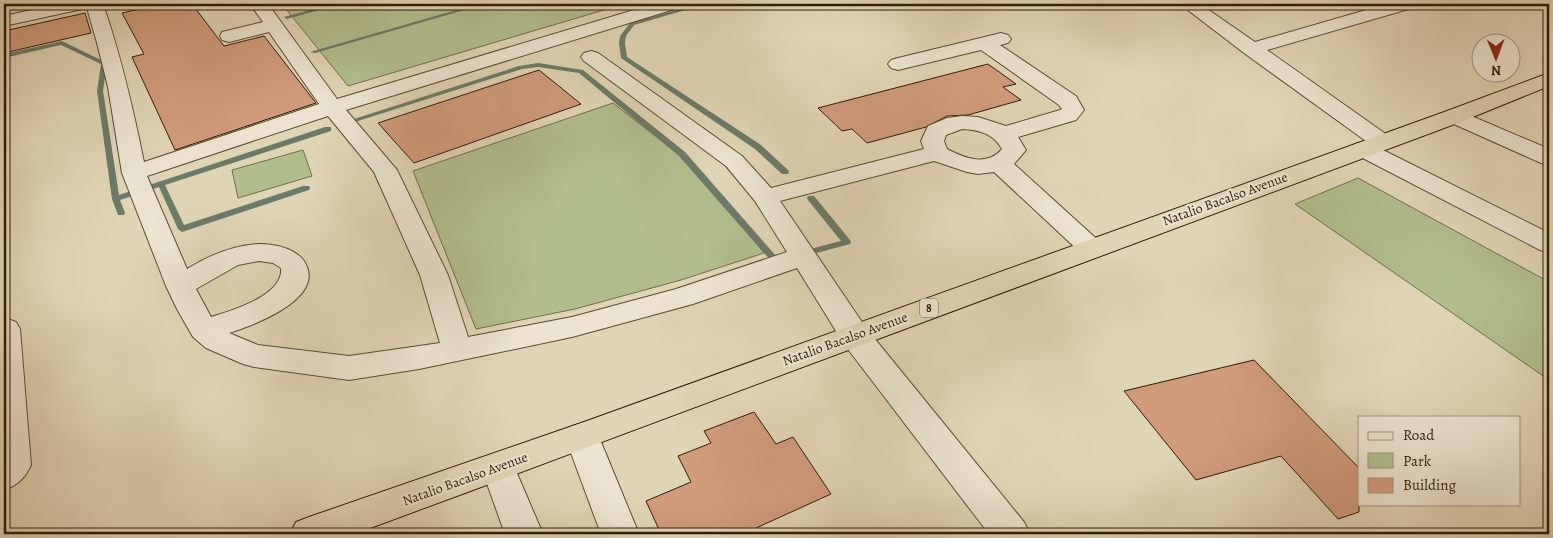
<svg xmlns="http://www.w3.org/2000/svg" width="1553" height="538" font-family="Alegreya,serif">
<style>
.green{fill:#b2bd8e;stroke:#706d4a}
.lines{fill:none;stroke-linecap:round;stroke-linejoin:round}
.stream{fill:#6c7a69;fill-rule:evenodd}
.building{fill:#d19a7b;stroke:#2f1d07}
.minor-casing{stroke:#5b4b33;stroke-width:2}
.highway-casing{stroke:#2f1d07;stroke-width:2}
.minor{fill:#ebe3d0;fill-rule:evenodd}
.highway{fill:#e0d4b6;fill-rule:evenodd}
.labels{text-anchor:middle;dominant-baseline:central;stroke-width:4.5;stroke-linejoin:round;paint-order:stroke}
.shield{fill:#ebe3d0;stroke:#675843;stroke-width:1}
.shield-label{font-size:12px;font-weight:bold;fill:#2f1d07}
.street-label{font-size:14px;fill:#2f1d07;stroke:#ebe3d0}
</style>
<rect width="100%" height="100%" fill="#e0d4b6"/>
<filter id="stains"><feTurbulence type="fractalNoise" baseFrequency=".004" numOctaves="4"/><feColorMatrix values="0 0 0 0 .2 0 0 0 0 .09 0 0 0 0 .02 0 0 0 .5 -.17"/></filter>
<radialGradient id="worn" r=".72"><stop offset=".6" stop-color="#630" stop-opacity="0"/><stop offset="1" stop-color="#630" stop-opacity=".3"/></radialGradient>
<g class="green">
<path d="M282 4H624L348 86Z"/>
<path d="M613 103 690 163 723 196 764 253 681 280 575 309 476 329 413 171Z"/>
<path d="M303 150 312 176 238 198 232 170Z"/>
<path d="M1358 178 1549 282V380L1295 204Z"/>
</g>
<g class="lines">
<g class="stream">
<path d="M332 4H341L287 19 284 17Z"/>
<path d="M477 4 482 5 315 53 310 52Z"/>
<path d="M698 4H706L634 25 626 36 625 43 627 57 761 145 788 170 789 172 788 174H782L755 149 621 58 619 43 620 36 630 23Z"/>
<path d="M62 41 107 63 103 91 119 195 325 127H331V131L165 185 184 225 303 186H309L310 188 309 190 182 232 178 229 159 187 120 200 125 213 124 215H118L112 199 97 91 101 64 61 45 4 58V54Z"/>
<path d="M538 63 583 70 685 152 777 257 785 256 786 258 785 260 775 263 772 262 679 156 579 73 538 67 522 69 358 121 356 122 352 120 354 119 519 66Z"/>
<path d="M808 196H814L850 240 851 242 850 244 813 254 810 253 809 251 810 249 841 241 808 200 807 198Z"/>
</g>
</g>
<g class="building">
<path d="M162 4H192L224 46 264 36 316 103 175 150 132 57 144 54 122 13Z"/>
<path d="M85 13 91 33 4 53V31Z"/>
<path d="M988 64 1016 84 1003 87 1021 100 968 115 947 116 926 127 867 143 852 129 842 131 818 108Z"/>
<path d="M539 70 581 104 414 163 378 123Z"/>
<path d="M1254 360 1359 468V512L1338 519 1281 456 1196 480 1124 391Z"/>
<path d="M754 412 776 444 793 437 831 494 756 528 760 534H661L646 501 691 482 678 456 711 443 704 431Z"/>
</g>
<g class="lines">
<g class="minor-casing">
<g id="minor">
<path d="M59 4H103C121 56 133 108 144 162L319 104 269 32 229 42 222 40 220 36 222 32 263 22 250 4H268L337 99 654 4H681L678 8 346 110 397 170 448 275 468 337 572 317 676 289 787 252 755 201 726 166 584 61 581 57 584 53 591 51 598 53 742 156 771 188 924 149 921 141 928 126 947 118 962 116 978 117 1006 126 1060 110 1062 109 1059 105 981 50 898 70 891 68 888 64 891 60 898 58 1001 33 1008 35 1011 39 1008 43 1000 45 1076 96 1084 110 1076 120 1018 137 1026 150 1014 164 1100 242 1104 248 1100 254 1091 257 1082 254 994 172 978 174 967 172 934 161 780 201 866 328 1024 522 1030 534H989L844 344 797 268 693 304 572 337 419 369 349 380 254 367 243 364 206 348 193 337 177 309 166 286 122 173 108 87 97 43 87 8 4 26V16ZM328 116 374 172 420 275 440 343 349 356 258 345 229 333C254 325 328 298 304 261 295 248 274 244 259 244 233 245 208 256 187 269L147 176ZM962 129C979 130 993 133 1002 149 987 167 964 158 947 149L944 141 946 135ZM259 261 273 263 281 268C284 295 232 311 211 317L196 289 238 265Z"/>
<path d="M202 4H221L218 8 212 9 205 8Z"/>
<path d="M1180 4H1200L1255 42 1387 4H1415L1412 8 1267 50 1390 137 1393 142 1390 147 1379 148 1549 233V252L1540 250 1355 154 1351 149 1355 144 1363 142 1370 144 1244 53Z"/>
<path d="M1455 109 1549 149V165L1541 163 1447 121 1444 116 1447 111Z"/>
<path d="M5 318 16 322 20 329 31 465C25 478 18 485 4 490Z"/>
<path d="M582 423 594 427 599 437 639 534H601L565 437 570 427Z"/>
<path d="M498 453 510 457 543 534H505L481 467 486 457Z"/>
</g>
</g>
<g class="highway-casing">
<path id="highway" d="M1549 73V86L1463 121 465 493 354 534H290L296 522 309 517 584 422 1447 111Z"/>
</g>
<use href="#minor" class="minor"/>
<use href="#highway" class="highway"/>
</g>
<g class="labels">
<rect class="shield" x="920" y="298.5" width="18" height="19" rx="4"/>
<g class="shield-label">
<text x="929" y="308">8</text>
</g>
<g class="street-label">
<text transform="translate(1225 199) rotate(-20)">Natalio Bacalso Avenue</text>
<text transform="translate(845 339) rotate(-20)">Natalio Bacalso Avenue</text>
<text transform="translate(465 479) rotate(-20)">Natalio Bacalso Avenue</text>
</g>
</g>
<rect width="1553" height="538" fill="none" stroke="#e0d4b6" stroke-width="20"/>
<rect x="5" y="5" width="1543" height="528" fill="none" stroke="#2f1d07" stroke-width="2.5"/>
<rect x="10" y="10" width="1533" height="518" fill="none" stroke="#2f1d07"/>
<rect x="1358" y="416" width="162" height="90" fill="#ebe3d0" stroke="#a09480"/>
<rect x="1368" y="432" width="25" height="8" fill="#ebe3d0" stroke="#a09480"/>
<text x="1403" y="440" font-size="15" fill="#2f1d07">Road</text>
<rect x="1368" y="453" width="25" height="15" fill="#b2bd8e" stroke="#a09480"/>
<text x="1403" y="466" font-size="15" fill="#2f1d07">Park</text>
<rect x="1368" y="478" width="25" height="15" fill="#d19a7b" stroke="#a09480"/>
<text x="1403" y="490" font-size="15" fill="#2f1d07">Building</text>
<g transform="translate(1496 58) rotate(179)"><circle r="24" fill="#ebe3d0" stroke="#a09480"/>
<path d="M0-4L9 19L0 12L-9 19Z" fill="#8f2418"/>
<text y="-8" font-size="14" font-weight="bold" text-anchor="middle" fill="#2f1d07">N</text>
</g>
<rect width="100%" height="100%" filter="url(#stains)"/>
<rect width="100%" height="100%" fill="url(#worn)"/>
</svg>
